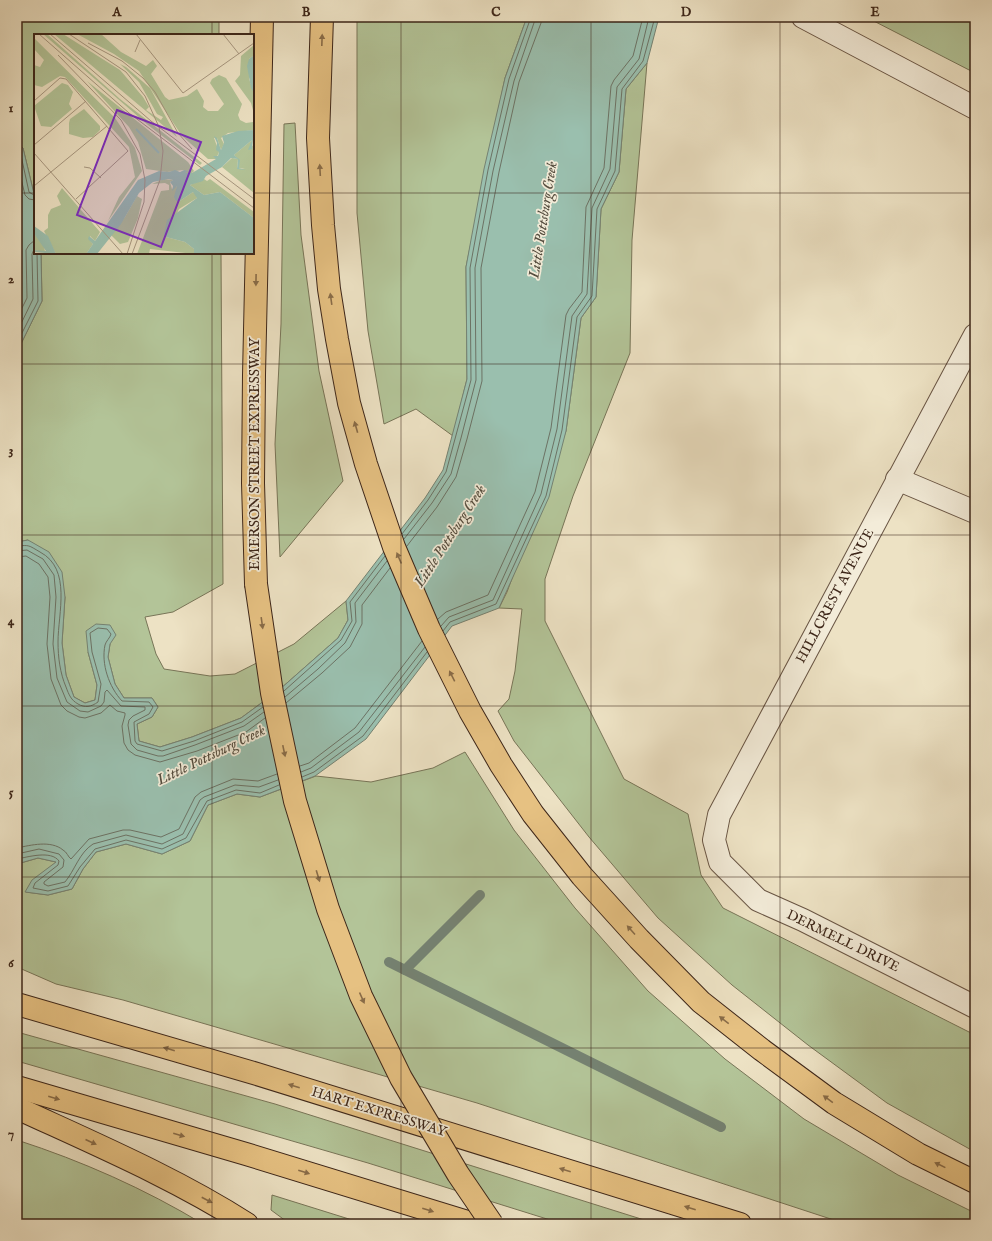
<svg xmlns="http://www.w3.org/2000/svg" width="992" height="1241" font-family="'IM FELL English',serif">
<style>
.green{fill:#b3c498;stroke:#787558}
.water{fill:#9abfae;stroke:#758272}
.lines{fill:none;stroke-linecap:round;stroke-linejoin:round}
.shore{stroke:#6c7264;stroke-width:1}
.stream{stroke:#758272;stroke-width:10}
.minor-casing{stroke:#695544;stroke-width:24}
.highway-casing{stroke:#3d2619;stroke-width:24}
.minor{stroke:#f3ecd9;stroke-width:22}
.highway{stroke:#e6c182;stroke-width:22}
.highway-bridge-casing{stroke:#3d2619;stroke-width:24;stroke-linecap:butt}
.highway-bridge{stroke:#e6c182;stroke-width:22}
.oneway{fill:#896c48}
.grid{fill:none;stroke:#3d2619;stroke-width:1;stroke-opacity:0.55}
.labels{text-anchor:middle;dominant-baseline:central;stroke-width:3.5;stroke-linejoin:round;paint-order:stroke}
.street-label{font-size:14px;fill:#3d2619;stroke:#f3ecd9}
.water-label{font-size:15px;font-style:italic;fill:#544c3e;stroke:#f3ecd9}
.inset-river{fill:none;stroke:#9abfae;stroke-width:2}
.inset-road{fill:none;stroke:#a79780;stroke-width:1}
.view{fill:#7b2cbf;fill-opacity:0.15;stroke:#7b2cbf;stroke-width:2}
.inset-edge{fill:none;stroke:#3d2619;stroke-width:2}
.neatline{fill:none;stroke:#3d2619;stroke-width:1.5}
.grid-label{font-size:13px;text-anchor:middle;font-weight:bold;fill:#3d2619}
</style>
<rect width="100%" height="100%" fill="#ede2c4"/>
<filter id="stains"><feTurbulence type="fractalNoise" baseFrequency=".005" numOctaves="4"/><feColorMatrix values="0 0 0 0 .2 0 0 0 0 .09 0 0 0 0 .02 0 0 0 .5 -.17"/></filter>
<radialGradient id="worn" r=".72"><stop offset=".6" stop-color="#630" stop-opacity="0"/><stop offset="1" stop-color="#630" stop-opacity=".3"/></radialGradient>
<g class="green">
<path d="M17 17H219V35H35V198L23 148 17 143Z"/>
<path d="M357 17H527L505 78 466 267 467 379 453 436 416 409 384 424 368 331 357 213Z"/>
<path d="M866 17H975V73Z"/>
<path d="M647 63 632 240 630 353 573 496 545 579V621L624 779 688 814 701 875 723 908 975 1035V1152L887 1103 808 1045 732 985 658 918 589 837 514 741 498 711 509 699 515 671 522 609 499 608 507 592 566 431 581 318 596 297 601 209 619 172 626 89Z"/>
<path d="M295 123 301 235 319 371 343 481 280 557 275 444 281 324 284 124Z"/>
<path d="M41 253H221L223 584 173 612 145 617 156 654 164 669 210 676 235 674 294 644 346 601 348 620 338 638 279 690 241 718 192 737 160 747 139 741 137 724 152 717 158 707 152 698H124L115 684 108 657 110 644 88 652 97 685 95 700 85 703 74 697 66 675 62 643 65 597 28 540 17 542V352L42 301Z"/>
<path d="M465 752 514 830 575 908 648 991 725 1059 804 1119 898 1175 975 1213V1224H846L477 1103 123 1000 56 984 17 967V864L38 858 56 862 26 892 48 895 72 889 83 869 96 852 126 844 162 854 190 841 208 805 237 794 260 797 316 776 371 782 433 768Z"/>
<path d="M17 1032 275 1104 657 1224H563L368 1163 17 1061Z"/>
<path d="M17 1140C82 1161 145 1189 203 1224H17Z"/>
<path d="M272 1195 365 1224H290L271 1210Z"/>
</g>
<g class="water">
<path d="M527 17H659L647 63 626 89 619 172 601 209 596 297 581 318 566 431 549 497 499 608 452 626 366 739 315 776 260 797 237 794 208 805 190 841 162 854 126 844 96 852 83 869 72 889 48 895 25 892 32 880 56 862 38 858 17 864V542L28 540 49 552 62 572 65 597 62 643 66 675 74 697 85 703 95 700 97 685 88 652 86 631 96 624 110 625 116 635 110 644 108 657 115 684 124 698H152L158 707 152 717 137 724 139 741 160 747 192 737 241 718 279 690 338 638 348 620 346 601 425 498 443 470 467 379 466 267 484 169 505 78Z"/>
<path d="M17 143 23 148 35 198V253H41L42 301 17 352Z"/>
</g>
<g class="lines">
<g class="shore">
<path d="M17 149 20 151 29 192 32 194 35 195"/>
<path d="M17 162 25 195 29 199 35 200"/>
<path d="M17 318 27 298 26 250 29 245 35 240"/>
<path d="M17 332 33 299 32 254 35 247"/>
<path d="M17 343 38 301 37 253"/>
<path d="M402 534 428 500 446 472 471 380 470 268 488 170 509 79 531 17"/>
<path d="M404 539 432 503 451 474 461 438 476 380 475 268 493 171 514 81 536 17"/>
<path d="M17 546C30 545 28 545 40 552 72 569 58 613 58 642 58 657 60 673 66 687 69 695 71 700 78 704 85 708 91 707 98 702L101 684 92 652 90 633 98 628 107 629 111 634C110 638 106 641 105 645 101 664 109 687 122 701L149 702 153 707 149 714 134 722 135 741 137 744 162 751 194 741 242 722 263 707"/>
<path d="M407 546 437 507 456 477 467 439 482 381 481 268 499 172 519 82 541 23 542 17"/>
<path d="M17 551 27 550 43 559 54 575 56 597 53 644 57 678 67 702 80 711 88 712 101 706 104 702 105 692 107 690 121 706 145 707V710L133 716 129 720 128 725 131 744 137 750 158 756H163L195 745 244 726 264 712"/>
<path d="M17 557 26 556 39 564 48 577 50 597 47 644 51 679 61 705 67 711 79 717 85 718 101 713 110 705 117 711 125 713V715L122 726 124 743 128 750 135 755 160 762 197 751 246 732 265 718"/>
<path d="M438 619 446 612 488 595 535 492 551 428 566 315 569 309 582 292 586 207 604 168 611 86 614 80 633 56 643 17"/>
<path d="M441 626 449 617 493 600 541 494 557 429 572 316 587 294 592 208 610 169 617 87 639 59 649 17"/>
<path d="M443 631 450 622 496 604 546 496 562 430 577 317 592 296 597 209 615 171 622 89 643 61 655 17"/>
<path d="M284 691 341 640 352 621 350 602 385 556"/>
<path d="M285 697 318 669 345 643 356 622 355 603 387 561"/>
<path d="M286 703 322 673 350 647 362 624V605L390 568"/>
<path d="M300 766 309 763 355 728 422 641"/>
<path d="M301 772 311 768 359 732 425 647"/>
<path d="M302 777 314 772 363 736 427 652"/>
<path d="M17 848C31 845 51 840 63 850 67 852 68 857 71 859L89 839 123 830H130L161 837 179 829 195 797 201 792 233 779 258 781 277 774"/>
<path d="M17 854 39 849 59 854 64 860 63 867 44 882V884L48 886 65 882C75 870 79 853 93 844L126 835 162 844 183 834 200 800 204 797 235 785 259 787 278 780"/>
<path d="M17 859C28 857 51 850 59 861L58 865 35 883 33 888 48 891 68 886 80 867 95 849 126 840 162 849 186 838 207 801 236 790 260 793 279 785"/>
</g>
<g class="stream">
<path d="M389 962 721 1127"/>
<path d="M405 970 480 895"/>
</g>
<g class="minor-casing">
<g id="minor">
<path d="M803 17 975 108"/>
<path d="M975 335 719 815 714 840 720 862 758 900 803 920 975 1007"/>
<path d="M897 479 975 512"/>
</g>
</g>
<g class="highway-casing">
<g id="highway">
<path d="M322 17 318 138 323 225 329 289 337 339 349 403 366 464 394 547 429 629 470 711 501 765 533 814 582 876 639 939 701 1002 762 1050 834 1103 918 1154 975 1182"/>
<path d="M256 584 253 483 254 375 262 17"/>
<path d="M17 1004 257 1074 740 1224"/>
<path d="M17 1087 246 1154 474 1224"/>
<path d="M17 1108C95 1144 175 1178 247 1224"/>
</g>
</g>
<use href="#minor" class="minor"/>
<use href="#highway" class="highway"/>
<g class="highway-bridge-casing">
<path id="highway-bridge" d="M256 584 272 693 295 801 328 909 361 996 401 1078 458 1174 492 1224"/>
</g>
<use href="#highway-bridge" class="highway-bridge"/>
</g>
<defs><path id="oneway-solid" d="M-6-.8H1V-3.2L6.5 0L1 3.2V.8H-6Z"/></defs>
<g class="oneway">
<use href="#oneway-solid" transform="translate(322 40) rotate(-88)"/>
<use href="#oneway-solid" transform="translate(320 170) rotate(-93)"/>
<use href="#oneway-solid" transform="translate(256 280) rotate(91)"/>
<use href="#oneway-solid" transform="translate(331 299) rotate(-98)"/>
<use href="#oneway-solid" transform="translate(356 427) rotate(-106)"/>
<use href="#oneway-solid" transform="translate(399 558) rotate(-113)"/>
<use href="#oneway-solid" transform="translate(262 623) rotate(82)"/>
<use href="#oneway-solid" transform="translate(452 676) rotate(-117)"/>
<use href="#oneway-solid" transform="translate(284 751) rotate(78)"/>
<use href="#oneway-solid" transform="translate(318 876) rotate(73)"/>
<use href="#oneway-solid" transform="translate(631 930) rotate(-132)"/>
<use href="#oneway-solid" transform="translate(362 998) rotate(66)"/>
<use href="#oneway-solid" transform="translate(724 1020) rotate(-142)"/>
<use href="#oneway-solid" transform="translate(169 1049) rotate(-164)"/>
<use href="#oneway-solid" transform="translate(294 1086) rotate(-163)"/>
<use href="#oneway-solid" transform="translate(54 1098) rotate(16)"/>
<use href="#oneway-solid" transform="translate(828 1099) rotate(-144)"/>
<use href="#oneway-solid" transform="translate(179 1135) rotate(16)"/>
<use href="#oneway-solid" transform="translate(91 1142) rotate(24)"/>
<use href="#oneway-solid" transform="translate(940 1165) rotate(-154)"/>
<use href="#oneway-solid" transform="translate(565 1170) rotate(-163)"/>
<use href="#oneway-solid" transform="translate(304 1172) rotate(17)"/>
<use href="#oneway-solid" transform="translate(207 1200) rotate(28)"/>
<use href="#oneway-solid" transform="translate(690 1208) rotate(-163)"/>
<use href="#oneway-solid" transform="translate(428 1210) rotate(17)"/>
</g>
<path class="grid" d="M212 17V35M401 17V1224M591 17V1224M780 17V1224M17 193H35M253 193H975M212 253V1224M17 364H975M17 535H975M17 706H975M17 877H975M17 1048H975"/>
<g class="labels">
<g class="street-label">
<text transform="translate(255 454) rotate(-90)">EMERSON STREET EXPRESSWAY</text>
<text transform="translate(835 596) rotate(-62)">HILLCREST AVENUE</text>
<text transform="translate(843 941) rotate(26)">DERMELL DRIVE</text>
<text transform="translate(379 1112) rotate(17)">HART EXPRESSWAY</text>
</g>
<g class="water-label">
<text transform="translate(543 220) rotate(-81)">Little Pottsburg Creek</text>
<text transform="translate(450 536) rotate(-57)">Little Pottsburg Creek</text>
<text transform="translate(211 755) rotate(-26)">Little Pottsburg Creek</text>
</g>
</g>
<g transform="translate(34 34)">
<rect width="220" height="220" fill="#ede2c4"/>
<path d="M9 0H13L86 65 168 129 166 131 114 91ZM20 0H29L86 36 109 63 115 73 112 76 127 86 129 83 123 80 105 48 86 30 92 33 116 54 143 103ZM43 0H67L87 18 112 32 119 26 123 32 117 40 131 63 135 66 153 62 163 55 170 67 169 73 174 77H184L190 70 176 49 178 45 185 41 192 44 208 70 204 81 206 86 212 89 219 88 220 82V96L194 99 187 104 190 110 187 116 183 104H180L185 118 182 125H174L148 102 105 37 80 20ZM0 4 81 84 101 114 108 137 74 187 85 163 101 143 95 113 31 43 26 42 8 53 0 51V31L6 33 10 26 0 15ZM220 11V21L215 25V45L220 59V80L217 69 201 47 206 41 207 22ZM53 47 154 128 160 137 158 139H151L150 136 133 138 112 135 104 108 95 93ZM28 49 34 51 39 58 35 70 38 75 17 93 7 92 0 72ZM50 75 66 92V96L59 103 49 104 35 100V89L36 85ZM218 106 216 115 220 110V159L188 133 198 124 204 125 203 135H211L205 134 204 125 200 121ZM130 145 139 146 136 148 138 155 143 152 142 167H146L159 158 162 160 163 164 145 175 132 203 151 208 160 215V220L116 215 115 220H103L127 157 135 156V151L131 149 118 150ZM170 145 173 147 176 145 220 178V184L186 158 170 161 156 151ZM28 154 66 198 61 207 56 202 55 205 59 210 52 220H22L10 197 14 194V181L17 175 27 171 23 162ZM103 162 108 165 104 184 94 208 86 210 77 201 91 183ZM0 199 10 212 11 218 0 216Z" fill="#b3c498"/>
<path d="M220 21V59L217 54 213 32 215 25ZM220 96 218 115 214 116 218 106 200 121 206 126 205 134 212 136 203 135 204 125 197 124 188 133 172 142 169 147 156 151 170 161 186 158 220 184V220H160V215L151 208 132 203 130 200 133 186 163 164 159 158 146 167H142L140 163 143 152 138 157 139 152 136 148 139 146 134 145 119 148 105 159 87 190 63 220H52L59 210 54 205 55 202 61 207 104 146 125 137 135 138 141 136 146 138 150 136 154 137 151 139H158L182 125 179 122H184L185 118 182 116 183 109 180 102 183 104 187 116 190 109 188 102 204 97ZM0 192 14 202 22 220 0 218V216L12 217 1 201Z" fill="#9abfae"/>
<path class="inset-river" d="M102 95 125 119"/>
<path class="inset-road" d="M5 0 95 79 220 174M16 0 117 87 220 165M35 0 92 38 111 62 125 93 129 117 126 146 98 220M102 0 149 59 220 9M189 0 205 20M54 9 88 27 109 44 121 58 144 99 158 115M101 18 106 6M24 21 87 86 106 120 111 146 110 168 93 220M0 67 26 44 32 45 94 117 42 165M0 111 52 67M0 119 89 220M50 133 56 134 67 144M0 152 73 92"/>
<path class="view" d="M83 76 167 108 127 213 43 181Z"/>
<rect width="220" height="220" class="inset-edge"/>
</g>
<rect width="992" height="1241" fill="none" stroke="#ede2c4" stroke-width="44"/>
<rect x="22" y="22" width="948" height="1197" class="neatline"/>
<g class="grid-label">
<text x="117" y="16">A</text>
<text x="306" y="16">B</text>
<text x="496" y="16">C</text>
<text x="686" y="16">D</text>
<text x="875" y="16">E</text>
<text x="11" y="112">1</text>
<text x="11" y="283">2</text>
<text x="11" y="454">3</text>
<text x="11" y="625">4</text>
<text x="11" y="796">5</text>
<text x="11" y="967">6</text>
<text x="11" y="1138">7</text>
</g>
<rect width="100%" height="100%" filter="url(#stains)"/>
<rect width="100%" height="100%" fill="url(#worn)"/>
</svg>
